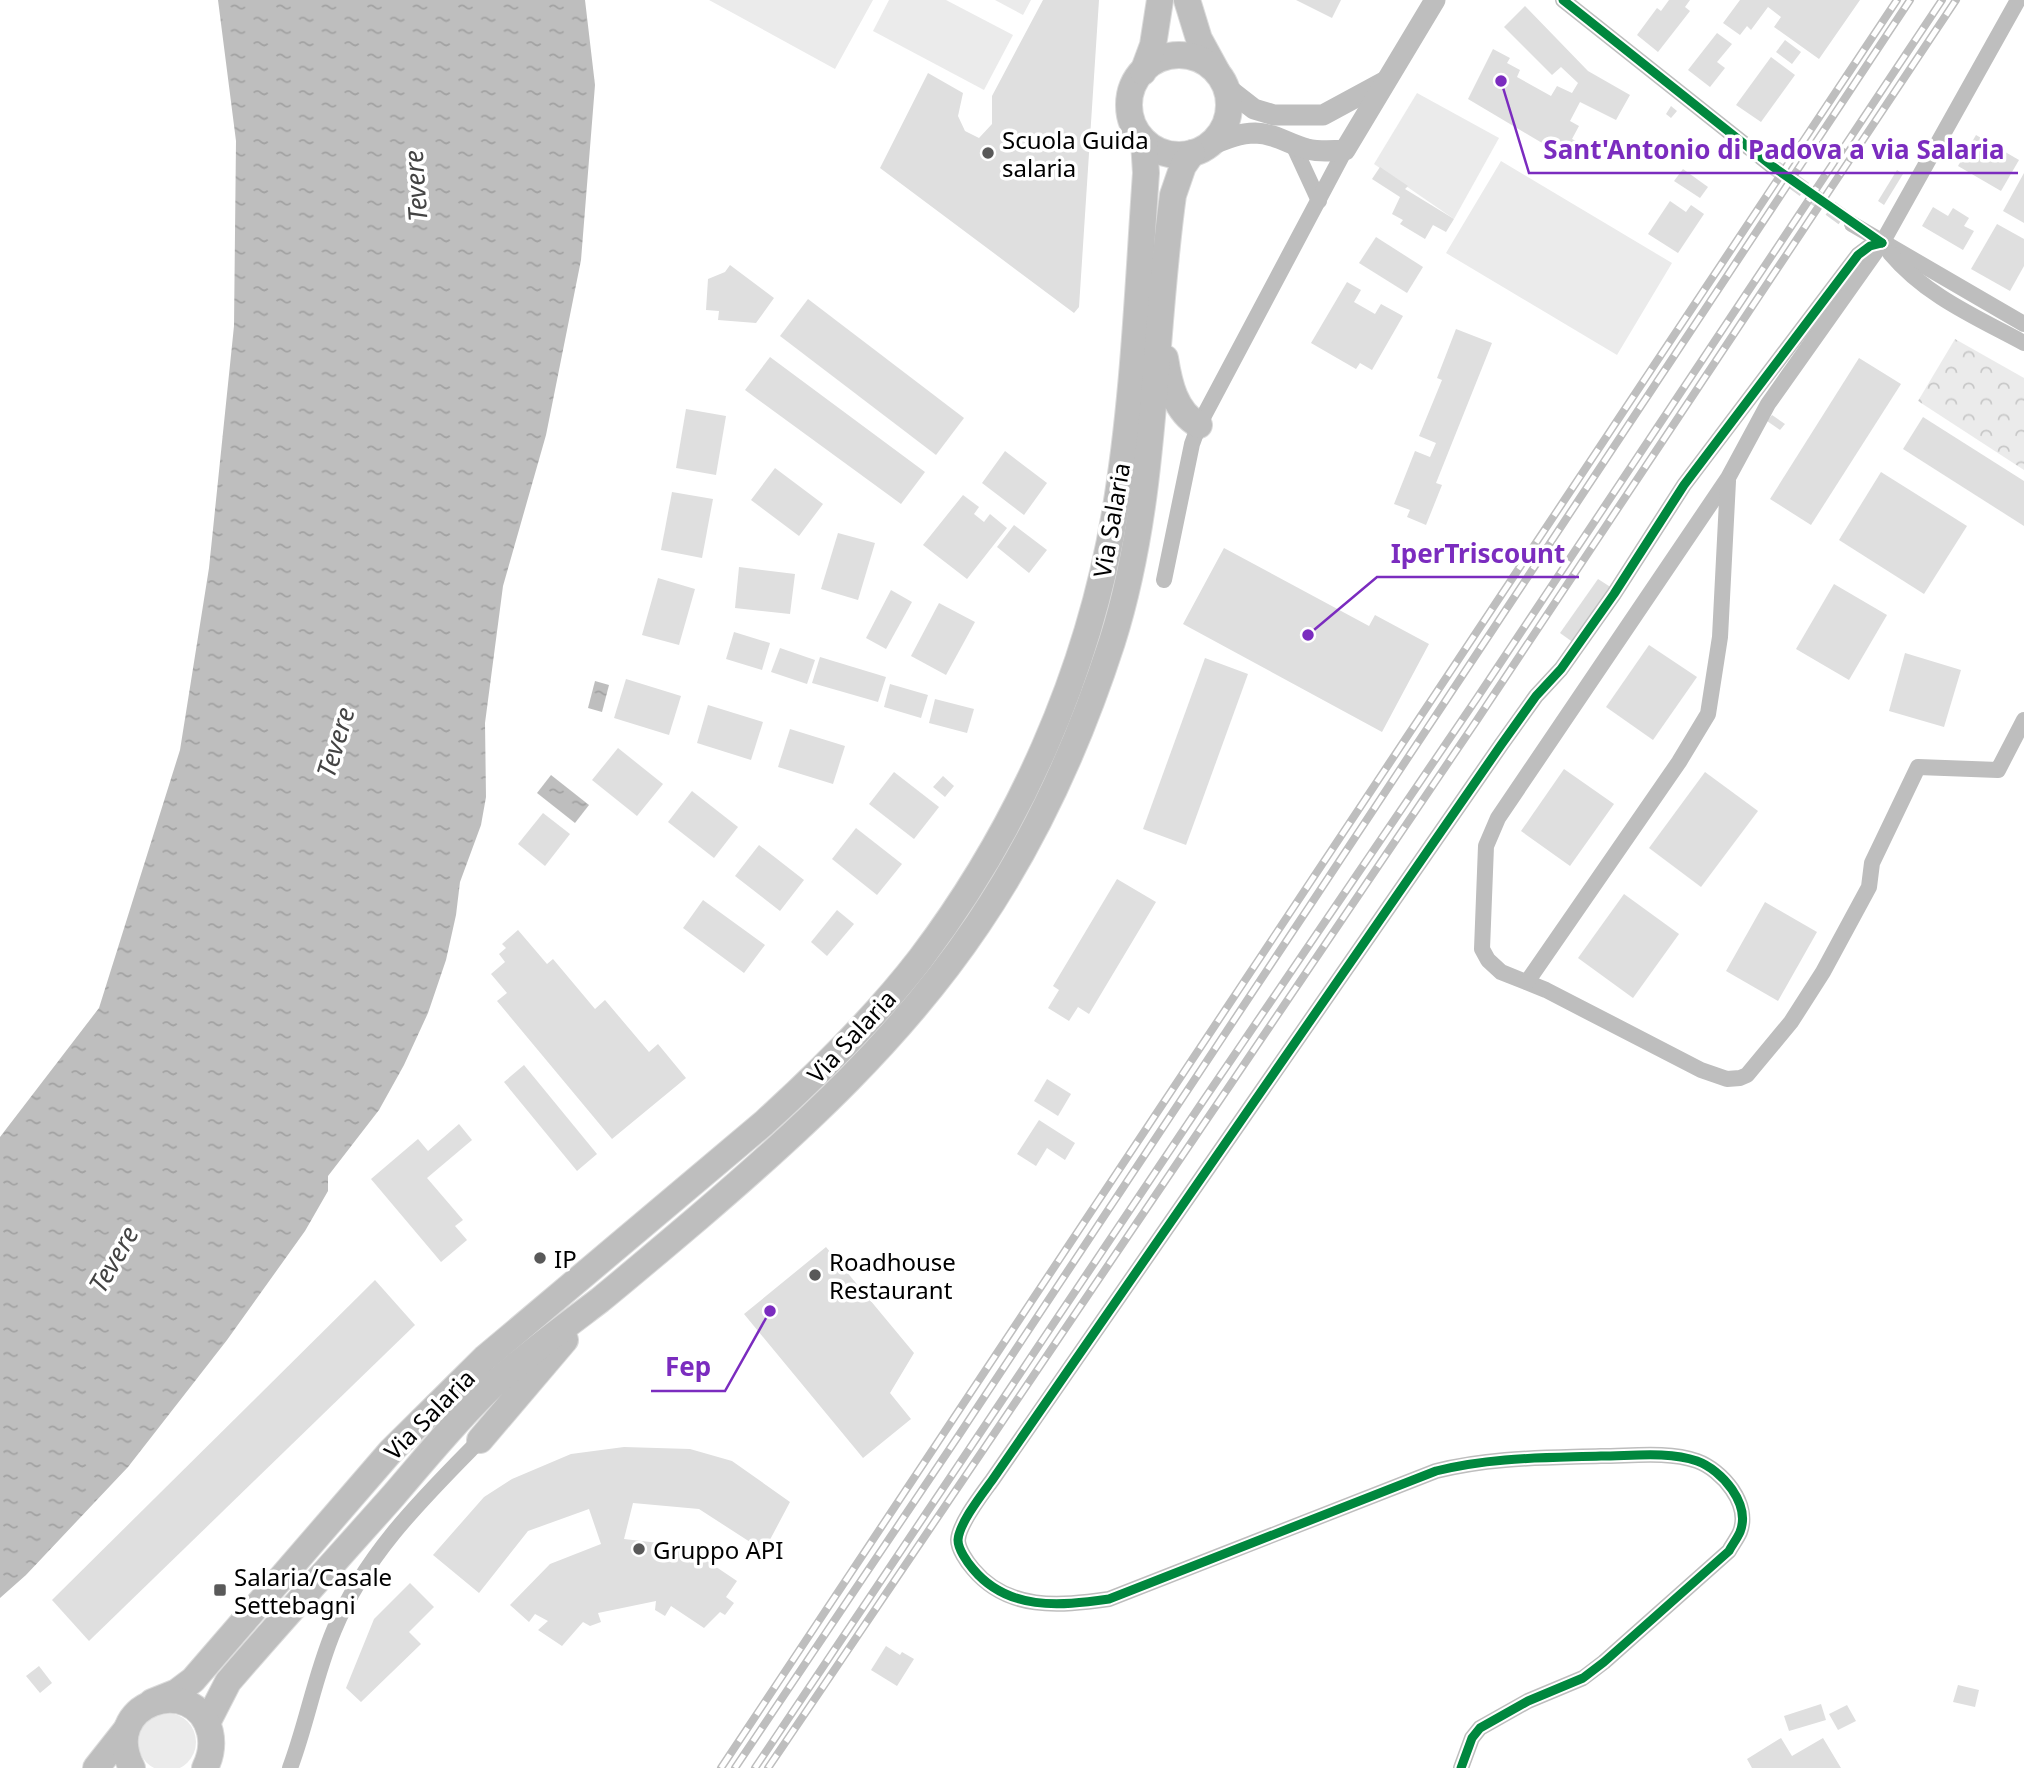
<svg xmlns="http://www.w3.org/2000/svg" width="2024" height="1768" font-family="'Noto Sans',sans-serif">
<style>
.grass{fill:#ebebeb}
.park{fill:url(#park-crowns)}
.water{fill:url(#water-ripples)}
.building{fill:#dfdfdf}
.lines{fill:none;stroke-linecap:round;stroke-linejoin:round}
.minor-tunnel{stroke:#d9d9d9;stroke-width:16;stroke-dasharray:16 8;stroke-linecap:butt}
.primary-casing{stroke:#dbdbdb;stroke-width:28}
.minor{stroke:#bebebe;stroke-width:16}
.tertiary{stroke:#bebebe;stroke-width:21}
.primary{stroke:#bebebe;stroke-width:26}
.rail-casing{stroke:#bebebe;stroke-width:8}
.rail{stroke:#fff;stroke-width:5;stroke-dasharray:16;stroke-linecap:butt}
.cycleway-casing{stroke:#fff;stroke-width:13}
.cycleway{stroke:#00873e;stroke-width:9}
.poi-dot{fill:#595959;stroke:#fff;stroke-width:2.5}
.labels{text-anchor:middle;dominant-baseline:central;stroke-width:7;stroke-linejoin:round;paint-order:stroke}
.poi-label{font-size:24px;fill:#000;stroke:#fff;text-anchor:start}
.street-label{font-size:24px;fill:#000;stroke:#fff}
.water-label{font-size:26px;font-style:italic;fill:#434343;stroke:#fff}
.leader{fill:none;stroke:#7b2cbf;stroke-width:2.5}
.callout-dot{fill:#7b2cbf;stroke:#fff;stroke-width:2.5}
.callout-label{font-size:26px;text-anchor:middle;font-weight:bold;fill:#7b2cbf;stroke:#fff;stroke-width:7;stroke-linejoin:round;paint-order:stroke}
</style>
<defs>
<pattern id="park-crowns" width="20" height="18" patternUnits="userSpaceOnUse" patternTransform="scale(1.75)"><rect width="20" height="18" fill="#ebebeb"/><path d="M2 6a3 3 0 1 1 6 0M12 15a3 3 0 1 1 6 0" fill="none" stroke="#c8c8c8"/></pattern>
<pattern id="water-ripples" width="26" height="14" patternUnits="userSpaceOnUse" patternTransform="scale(1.75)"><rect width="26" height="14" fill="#bebebe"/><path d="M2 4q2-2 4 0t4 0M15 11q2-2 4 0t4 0" fill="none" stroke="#a2a2a2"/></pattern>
</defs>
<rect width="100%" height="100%" fill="#fff"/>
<g class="grass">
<path d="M709 0H873L835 69Z"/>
<path d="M889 0H946L1013 35 984 90 873 31Z"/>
<path d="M995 0H1031L1023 15Z"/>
<path d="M1417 93 1499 138 1454 219 1374 164Z"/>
<path d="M1501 161 1672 263 1617 355 1446 253Z"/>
<circle cx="167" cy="1742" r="29"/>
</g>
<path class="park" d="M1955 339 2024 378V470L1918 401Z"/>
<g class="water">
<path d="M218 0H585L595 85 581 260 546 435 503 586 485 723 486 797 481 825 460 882 456 915 446 960 428 1013 404 1065 379 1110 328 1176V1191L305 1231 227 1340 128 1467 26 1575 0 1598V1137L99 1008 180 750 209 568 234 326 236 141Z"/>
<path d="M595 681 609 685 602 712 588 708Z"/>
<path d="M551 775 589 805 575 823 537 793Z"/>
</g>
<g class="building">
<path d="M1043 0H1099L1079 307 1074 313 880 168 928 73 963 93 958 116 965 131 979 138 992 124V96Z"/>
<path d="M1296 0H1341L1332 18Z"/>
<path d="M1669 0H1690L1685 7 1690 11 1658 52 1637 35 1657 8 1661 11Z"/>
<path d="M1740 0H1860L1819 59 1774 27 1781 17 1768 7 1751 30 1747 26 1740 35 1723 23Z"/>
<path d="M1525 6 1588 71 1630 95 1616 120 1580 102 1570 121 1579 126 1572 139 1578 142 1569 159 1468 99 1493 49 1510 58 1507 63 1520 70 1517 77 1551 96 1557 86 1572 93 1578 83 1561 67 1552 75 1504 27Z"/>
<path d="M1717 33 1732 44 1717 62 1725 68 1710 87 1688 70Z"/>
<path d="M1785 40 1801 52 1792 64 1776 52Z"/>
<path d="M1771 57 1795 75 1761 122 1736 105Z"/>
<path d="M1671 106 1677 111 1671 118 1666 114Z"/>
<path d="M1976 135 2019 160 2001 191 1958 166Z"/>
<path d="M1380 167 1408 186 1405 189 1454 219 1446 232 1433 225 1425 239 1400 224 1403 220 1392 214 1400 197 1372 179Z"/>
<path d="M1683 169 1708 187 1700 198 1674 181Z"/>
<path d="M1897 170 1903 174 1884 205 1878 201Z"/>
<path d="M2024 173V223L2003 211Z"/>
<path d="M1670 201 1686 212 1691 205 1704 214 1678 253 1648 234Z"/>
<path d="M1933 207 1948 216 1953 208 1969 218 1964 226 1974 231 1963 250 1922 226Z"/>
<path d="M1997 224 2024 239V266L2010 291 1971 269Z"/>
<path d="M1376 237 1423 267 1407 293 1359 263Z"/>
<path d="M730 265 774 298 756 323 718 320 719 311 706 310 708 279 725 272Z"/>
<path d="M1347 282 1361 290 1354 302 1375 314 1381 304 1403 316 1372 370 1360 363 1356 369 1311 343Z"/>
<path d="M808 299 964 418 936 455 780 336Z"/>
<path d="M1456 329 1492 343 1436 483 1442 485 1426 525 1407 517 1410 510 1394 504 1415 451 1430 457 1436 443 1419 436 1442 380 1437 378Z"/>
<path d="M770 357 925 472 901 504 745 390Z"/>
<path d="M1859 358 1901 384 1811 525 1770 499Z"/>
<path d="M686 409 726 416 716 475 676 468Z"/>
<path d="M1772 415 1785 424 1780 430 1767 421Z"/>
<path d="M1923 417 2024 481V526L1903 449Z"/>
<path d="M1005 451 1047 483 1024 515 982 483Z"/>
<path d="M775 468 823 504 799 536 751 500Z"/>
<path d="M1881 472 1967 526 1924 594 1839 540Z"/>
<path d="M672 492 713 499 702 558 661 550Z"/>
<path d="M963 495 979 507 974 514 984 522 990 514 1007 528 967 579 923 545Z"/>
<path d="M1014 525 1047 550 1029 573 997 547Z"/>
<path d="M838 533 875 543 858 600 821 589Z"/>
<path d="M1224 548 1369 626 1375 615 1429 644 1382 732 1183 624Z"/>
<path d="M739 567 795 574 790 614 735 608Z"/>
<path d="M658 578 695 589 679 645 642 635Z"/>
<path d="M1598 579 1612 588 1574 643 1560 633Z"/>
<path d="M1834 584 1887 615 1849 680 1796 649Z"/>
<path d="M891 590 912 602 886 649 866 638Z"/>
<path d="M939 603 975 622 946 675 911 656Z"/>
<path d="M734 632 770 643 762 670 726 659Z"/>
<path d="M1649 645 1697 677 1653 740 1606 707Z"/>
<path d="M780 648 815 660 807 684 771 672Z"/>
<path d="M1905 653 1961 670 1944 727 1889 711Z"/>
<path d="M820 657 886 677 878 702 812 683Z"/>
<path d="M1205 658 1248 674 1186 845 1143 829Z"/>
<path d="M626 679 681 696 669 735 614 718Z"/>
<path d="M890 684 928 695 921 718 884 707Z"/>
<path d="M935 699 974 709 967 733 929 723Z"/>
<path d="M708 705 763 722 751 760 697 743Z"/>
<path d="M790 729 845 746 833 784 778 767Z"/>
<path d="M618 748 663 784 637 816 592 780Z"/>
<path d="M1564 769 1614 804 1570 866 1521 831Z"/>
<path d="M894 772 939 807 914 839 869 804Z"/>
<path d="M1705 772 1758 811 1701 887 1649 848Z"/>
<path d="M943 776 954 786 945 797 933 787Z"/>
<path d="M692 791 738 827 714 858 668 822Z"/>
<path d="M543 813 570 834 545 866 518 844Z"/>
<path d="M856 828 902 864 877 895 832 859Z"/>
<path d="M759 845 804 880 780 911 735 876Z"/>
<path d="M1117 879 1156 902 1089 1014 1078 1007 1069 1021 1048 1008 1059 990 1053 986Z"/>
<path d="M1624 894 1679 934 1633 998 1578 958Z"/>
<path d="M703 900 765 945 744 973 683 928Z"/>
<path d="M1765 902 1817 932 1778 1001 1726 971Z"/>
<path d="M837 910 854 924 827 956 811 942Z"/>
<path d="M518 930 547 964 553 959 595 1009 605 1000 649 1052 658 1044 686 1078 612 1139 497 1001 507 993 491 974 505 962 499 954 506 948 502 944Z"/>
<path d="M524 1065 597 1154 577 1171 504 1082Z"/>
<path d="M1047 1079 1071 1094 1058 1116 1034 1101Z"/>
<path d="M1039 1120 1075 1143 1065 1160 1047 1148 1036 1166 1017 1154Z"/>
<path d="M459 1124 472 1140 427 1178 463 1220 455 1226 467 1240 441 1262 371 1179 418 1139 428 1151Z"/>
<path d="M826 1247 914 1353 890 1393 911 1419 863 1458 744 1314Z"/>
<path d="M375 1280 415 1325 89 1641 52 1600Z"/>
<path d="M624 1447 690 1449 732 1461 790 1502 764 1551 699 1509 633 1503 624 1539 685 1546 737 1581 726 1597 734 1603 725 1615 720 1612 704 1628 671 1606 665 1616 655 1610 656 1601 598 1613 601 1622 590 1626 583 1622 562 1646 538 1630 548 1621 535 1614 529 1622 510 1605 550 1564 601 1544 589 1509 528 1531 479 1593 433 1555 484 1497 512 1479 571 1454Z"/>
<path d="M410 1583 434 1607 409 1632 421 1644 361 1702 346 1688 374 1619Z"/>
<path d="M886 1646 900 1655 902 1652 914 1659 897 1686 871 1670Z"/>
<path d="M39 1666 52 1683 40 1693 26 1676Z"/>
<path d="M1958 1685 1979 1690 1975 1707 1953 1702Z"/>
<path d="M1821 1704 1826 1720 1789 1731 1784 1716Z"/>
<path d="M1847 1705 1856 1721 1838 1730 1829 1714Z"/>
<path d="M1781 1738 1792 1756 1823 1738 1841 1768H1752L1747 1759Z"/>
</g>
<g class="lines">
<path class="minor-tunnel" d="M1772 166 1852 224"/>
<g class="primary-casing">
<g id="primary">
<path d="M1187 0 1199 39 1217 72"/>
<circle cx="1179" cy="105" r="50"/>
<path d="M1143 72 1153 45 1160 0"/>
<path d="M1165 358C1169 383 1175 412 1199 425"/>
<path d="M480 1440 565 1340"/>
<path d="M152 1702 177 1692 193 1680 391 1451 485 1358 764 1123C820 1072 875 1018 921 958 1019 828 1088 673 1115 513 1134 401 1138 286 1146 173L1144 141"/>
<path d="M207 1723 228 1682C282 1619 338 1558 393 1496 425 1459 456 1420 492 1386 526 1355 563 1328 600 1300 633 1273 666 1245 699 1217 802 1129 902 1037 978 924 1036 838 1080 741 1112 642 1158 497 1152 344 1173 195L1183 166 1192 153"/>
<path d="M96 1768 126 1730"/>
<path d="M132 1768C98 1703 195 1672 210 1732 213 1745 211 1756 205 1768"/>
</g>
</g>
<g class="minor">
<path d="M1563 0 1772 166"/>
<path d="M2018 0 1882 243 1768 404 1728 478 1498 818 1486 846 1482 949 1488 960 1501 972 1546 990 1701 1070 1727 1079 1740 1078 1747 1075 1791 1022 1823 972 1869 887 1872 863 1918 767 1998 770 2024 720"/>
<path d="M1287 140 1295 149 1319 201"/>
<path d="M1852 224 2024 324"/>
<path d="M1890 253C1926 296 1976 317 2024 343"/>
<path d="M1164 580 1192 444 1199 425 1345 150"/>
<path d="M1527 982 1679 762 1708 714 1720 637 1728 481"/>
<path d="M290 1768C307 1723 315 1675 334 1630 365 1554 424 1497 480 1440"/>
<path d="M1461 1768 1472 1738 1480 1728 1528 1701 1583 1678 1604 1662 1729 1551C1732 1545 1737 1539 1740 1532 1751 1504 1722 1470 1697 1461 1668 1451 1631 1456 1601 1456 1544 1458 1492 1457 1436 1471L1109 1599C1059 1606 1008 1611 973 1569 967 1562 958 1549 958 1540 959 1523 983 1493 993 1479L1501 745 1536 696 1561 669 1614 594 1684 485 1858 255 1870 246 1882 243"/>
</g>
<g class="tertiary">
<path d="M1227 88 1254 109 1274 115H1323L1384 82"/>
<path d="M1208 146C1223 140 1239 133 1255 133 1277 134 1288 144 1307 149 1320 152 1332 151 1345 150L1435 0"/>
</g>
<use href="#primary" class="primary"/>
<g class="rail-casing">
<g id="rail">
<path d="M721 1768 1897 0"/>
<path d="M735 1768 959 1435 1910 0"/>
<path d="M755 1768 1199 1107 1477 698 1942 0"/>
<path d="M768 1768 1475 723 1956 0"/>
</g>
</g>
<use href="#rail" class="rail"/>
<g class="cycleway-casing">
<g id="cycleway">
<path d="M1563 0 1772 166 1882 243"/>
<path d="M1461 1768 1472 1738 1480 1728 1528 1701 1583 1678 1604 1662 1729 1551C1732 1545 1737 1539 1740 1532 1751 1504 1722 1470 1697 1461 1668 1451 1631 1456 1601 1456 1544 1458 1492 1457 1436 1471L1109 1599C1059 1606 1008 1611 973 1569 967 1562 958 1549 958 1540 959 1523 983 1493 993 1479L1501 745 1536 696 1561 669 1614 594 1684 485 1858 255 1870 246 1882 243"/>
</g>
</g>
<use href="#cycleway" class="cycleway"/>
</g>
<g class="poi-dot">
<circle cx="988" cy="153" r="7"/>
<circle cx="540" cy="1258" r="7"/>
<circle cx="815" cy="1275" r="7"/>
<circle cx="639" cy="1549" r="7"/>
<rect x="213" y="1583" width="14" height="14" rx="3.5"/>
</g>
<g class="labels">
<g class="poi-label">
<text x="1002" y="139">Scuola Guida<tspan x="1002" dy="28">salaria</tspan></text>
<text x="554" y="1258">IP</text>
<text x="829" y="1261">Roadhouse<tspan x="829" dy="28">Restaurant</tspan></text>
<text x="653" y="1549">Gruppo API</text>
<text x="234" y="1576">Salaria/Casale<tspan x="234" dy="28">Settebagni</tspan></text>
</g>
<g class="street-label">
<text transform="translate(1111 520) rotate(-80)">Via Salaria</text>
<text transform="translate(851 1036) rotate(-47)">Via Salaria</text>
<text transform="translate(429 1414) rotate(-45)">Via Salaria</text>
</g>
<g class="water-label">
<text transform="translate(415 186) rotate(-94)">Tevere</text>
<text transform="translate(335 742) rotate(-73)">Tevere</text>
<text transform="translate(113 1259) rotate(-60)">Tevere</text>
</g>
</g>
<path class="leader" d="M1501 81L1529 173H2018M1308 635L1377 577H1579M770 1311L725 1391H651"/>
<g class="callout-dot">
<circle cx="1501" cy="81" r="7"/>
<circle cx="1308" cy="635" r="7"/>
<circle cx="770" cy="1311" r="7"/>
</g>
<g class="callout-label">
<text x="1774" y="159">Sant'Antonio di Padova a via Salaria</text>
<text x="1478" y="563">IperTriscount</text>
<text x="688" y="1376">Fep</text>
</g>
</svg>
